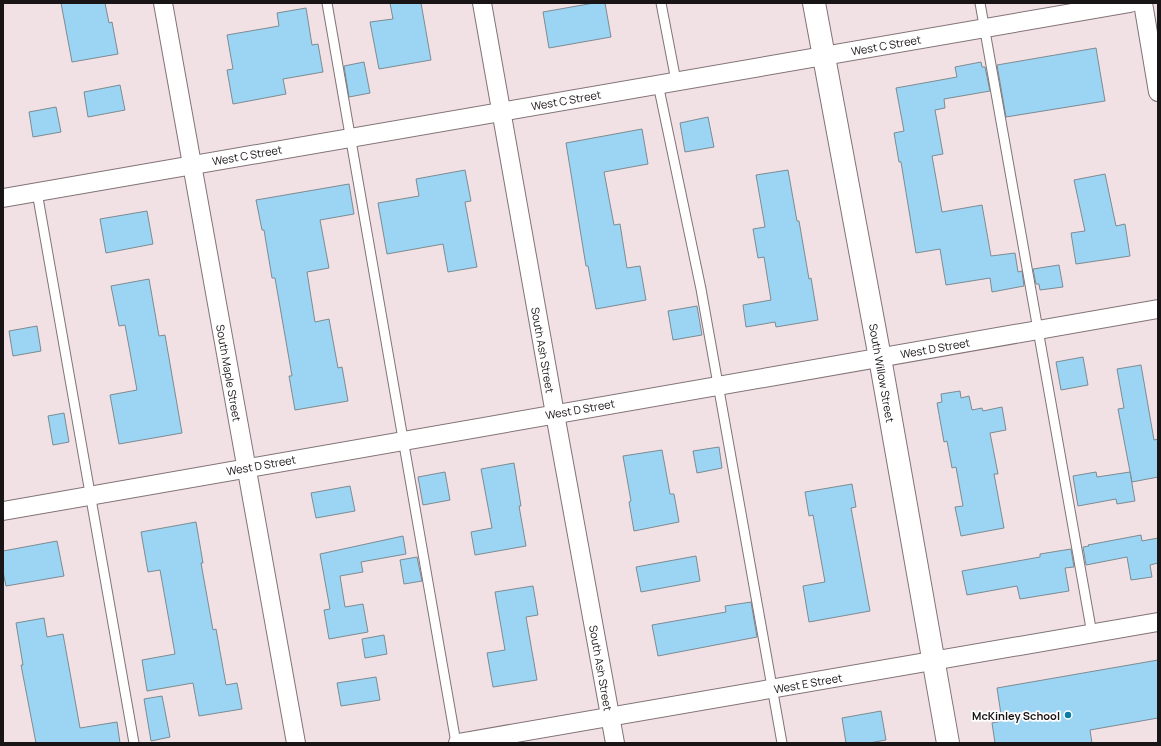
<svg xmlns="http://www.w3.org/2000/svg" width="1161" height="746" font-family="Manrope,sans-serif">
<style>
.building{fill:#9bd5f3;stroke:#7d8b92}
.lines{fill:none;stroke-linecap:round;stroke-linejoin:round}
.lane-casing{stroke:#827377;stroke-width:11}
.street-casing{stroke:#827377;stroke-width:20}
.secondary-casing{stroke:#827377;stroke-width:24}
.lane{stroke:#fff;stroke-width:9}
.street{stroke:#fff;stroke-width:18}
.secondary{stroke:#fff;stroke-width:22}
.poi-dot{fill:#097ba4;stroke:#fff;stroke-width:1.5}
.labels{text-anchor:middle;dominant-baseline:central;stroke-width:3.5;stroke-linejoin:round;paint-order:stroke}
.street-label{font-size:11px;fill:#191415;stroke:#fff}
.poi-label{font-size:11px;font-weight:bold;fill:#191415;stroke:#fff;text-anchor:end}
</style>
<rect width="100%" height="100%" fill="#f1e1e5"/>
<g class="building">
<path d="M61 3H105L109 23 112 22 118 54 72 62Z"/>
<path d="M390 3H421L431 60 379 69 370 22 393 19Z"/>
<path d="M594 3H605L611 37 549 48 543 12Z"/>
<path d="M306 8 312 45 318 44 323 72 283 79 286 94 233 104 227 70 233 69 227 35 279 26 277 13Z"/>
<path d="M1096 48 1105 101 1006 117 997 65Z"/>
<path d="M364 62 370 93 349 97 344 66Z"/>
<path d="M981 62 982 67H985L990 91 944 99 945 108 935 110 943 154 932 156 942 212 982 205 991 256 1015 253 1018 272 1022 271 1024 286 992 292 990 278 946 285 940 249 916 253 901 162H899L894 133 904 131 896 88 957 77 955 67Z"/>
<path d="M120 85 125 110 88 117 84 92Z"/>
<path d="M56 107 61 132 33 137 29 112Z"/>
<path d="M708 117 714 147 685 152 680 123Z"/>
<path d="M642 129 648 164 604 172 614 225 620 224 627 268 640 266 646 300 596 309 588 266H586L566 143Z"/>
<path d="M465 170 471 201 465 202 477 267 448 272 443 244 387 254 378 203 419 196 416 179Z"/>
<path d="M788 170 797 221H799L809 279 811 278 818 320 776 327 775 322 746 327 743 305 771 300 764 257 758 258 753 229 765 227 756 175Z"/>
<path d="M1105 174 1116 226 1125 224 1130 256 1076 264 1071 233 1085 231 1074 180Z"/>
<path d="M349 184 354 214 320 220 329 268 307 272 315 322 329 319 338 368 342 367 348 401 295 410 289 376H292L275 278H272L264 230H262L256 200Z"/>
<path d="M147 211 153 244 106 253 100 219Z"/>
<path d="M1059 265 1063 287 1040 290 1039 284H1036L1033 269Z"/>
<path d="M149 279 159 336 165 335 182 433 119 444 110 395 137 390 125 325 119 326 111 286Z"/>
<path d="M697 306 702 335 673 340 668 311Z"/>
<path d="M37 326 41 351 13 356 9 331Z"/>
<path d="M1083 357 1088 385 1061 390 1056 362Z"/>
<path d="M1141 365 1154 440 1158 439V477L1132 482 1118 409 1124 408 1117 369Z"/>
<path d="M960 391 961 398 969 396 972 410 982 408 983 411 1002 407 1006 430 990 433 998 474H994L1004 528 961 536 955 507 963 506 956 467 952 468 947 441 944 442 937 403 942 402 941 394Z"/>
<path d="M64 413 69 442 53 445 48 416Z"/>
<path d="M719 447 722 468 697 473 693 451Z"/>
<path d="M662 450 670 494H674L679 522 634 531 629 502 631 501 623 456Z"/>
<path d="M514 463 521 506H519L526 546 475 555 471 532 492 528 481 469Z"/>
<path d="M445 472 450 500 423 505 418 477Z"/>
<path d="M1096 472 1097 477 1130 472 1135 501 1117 504 1116 499 1078 506 1073 476Z"/>
<path d="M852 484 856 507 851 508 870 611 809 622 803 586 825 582 813 515 809 516 805 492Z"/>
<path d="M350 486 355 511 316 518 311 493Z"/>
<path d="M196 522 203 563H201L213 630 216 629 226 685 237 683 242 709 199 716 193 683 147 691 142 660 175 654 160 570 148 572 141 532Z"/>
<path d="M1141 535 1142 541 1158 538V563L1150 565 1152 577 1131 580 1127 557 1086 565 1083 547 1089 546 1088 545Z"/>
<path d="M403 536 406 554 361 562 363 572 340 576 345 607 363 604 368 632 329 639 324 610 330 609 320 554Z"/>
<path d="M57 541 64 576 6 586 3 572V551Z"/>
<path d="M1071 549 1074 567 1065 568 1069 591 1020 599 1017 586 967 595 962 571 1040 557V554Z"/>
<path d="M696 556 700 581 641 592 636 567Z"/>
<path d="M417 557 422 581 404 584 400 560Z"/>
<path d="M533 586 538 615 526 617 537 680 493 687 487 653 505 650 495 592Z"/>
<path d="M751 602 757 637 658 656 652 625 726 612 725 606Z"/>
<path d="M44 618 47 637 63 634 80 728 117 722 120 743H36L21 665H23L16 623Z"/>
<path d="M384 635 387 654 365 658 362 639Z"/>
<path d="M1158 660V718L1090 730 1092 743H995L992 723 1002 721 997 688Z"/>
<path d="M376 677 380 700 341 706 337 683Z"/>
<path d="M162 696 170 737 151 741 144 699Z"/>
<path d="M881 711 886 740 869 743H846L842 718Z"/>
</g>
<g class="lines">
<g class="lane-casing">
<g id="lane">
<path d="M327 3 456 743"/>
<path d="M661 3 676 81"/>
<path d="M980 3 1092 634"/>
<path d="M658 84 701 289 782 743"/>
<path d="M37 192 134 743"/>
</g>
</g>
<g class="street-casing">
<g id="street">
<path d="M163 3 296 743"/>
<path d="M482 3 555 414 615 743"/>
<path d="M1143 3 1158 92"/>
<path d="M3 198 1130 3"/>
<path d="M3 511 1158 309"/>
<path d="M458 743 1158 622"/>
</g>
</g>
<g class="secondary-casing">
<path id="secondary" d="M814 3 880 358 948 743"/>
</g>
<use href="#lane" class="lane"/>
<use href="#street" class="street"/>
<use href="#secondary" class="secondary"/>
</g>
<circle class="poi-dot" cx="1068" cy="715" r="4"/>
<g class="labels">
<g class="street-label">
<text transform="translate(886 45) rotate(-10)">West C Street</text>
<text transform="translate(566 100) rotate(-10)">West C Street</text>
<text transform="translate(247 155) rotate(-10)">West C Street</text>
<text transform="translate(935 348) rotate(-10)">West D Street</text>
<text transform="translate(543 350) rotate(80)">South Ash Street</text>
<text transform="translate(229 373) rotate(80)">South Maple Street</text>
<text transform="translate(882 373) rotate(80)">South Willow Street</text>
<text transform="translate(580 409) rotate(-10)">West D Street</text>
<text transform="translate(261 465) rotate(-10)">West D Street</text>
<text transform="translate(601 668) rotate(80)">South Ash Street</text>
<text transform="translate(808 683) rotate(-10)">West E Street</text>
</g>
<g class="poi-label">
<text x="1060" y="715">McKinley School</text>
</g>
</g>
<rect width="1161" height="746" fill="none" stroke="#191415" stroke-width="8"/>
</svg>
